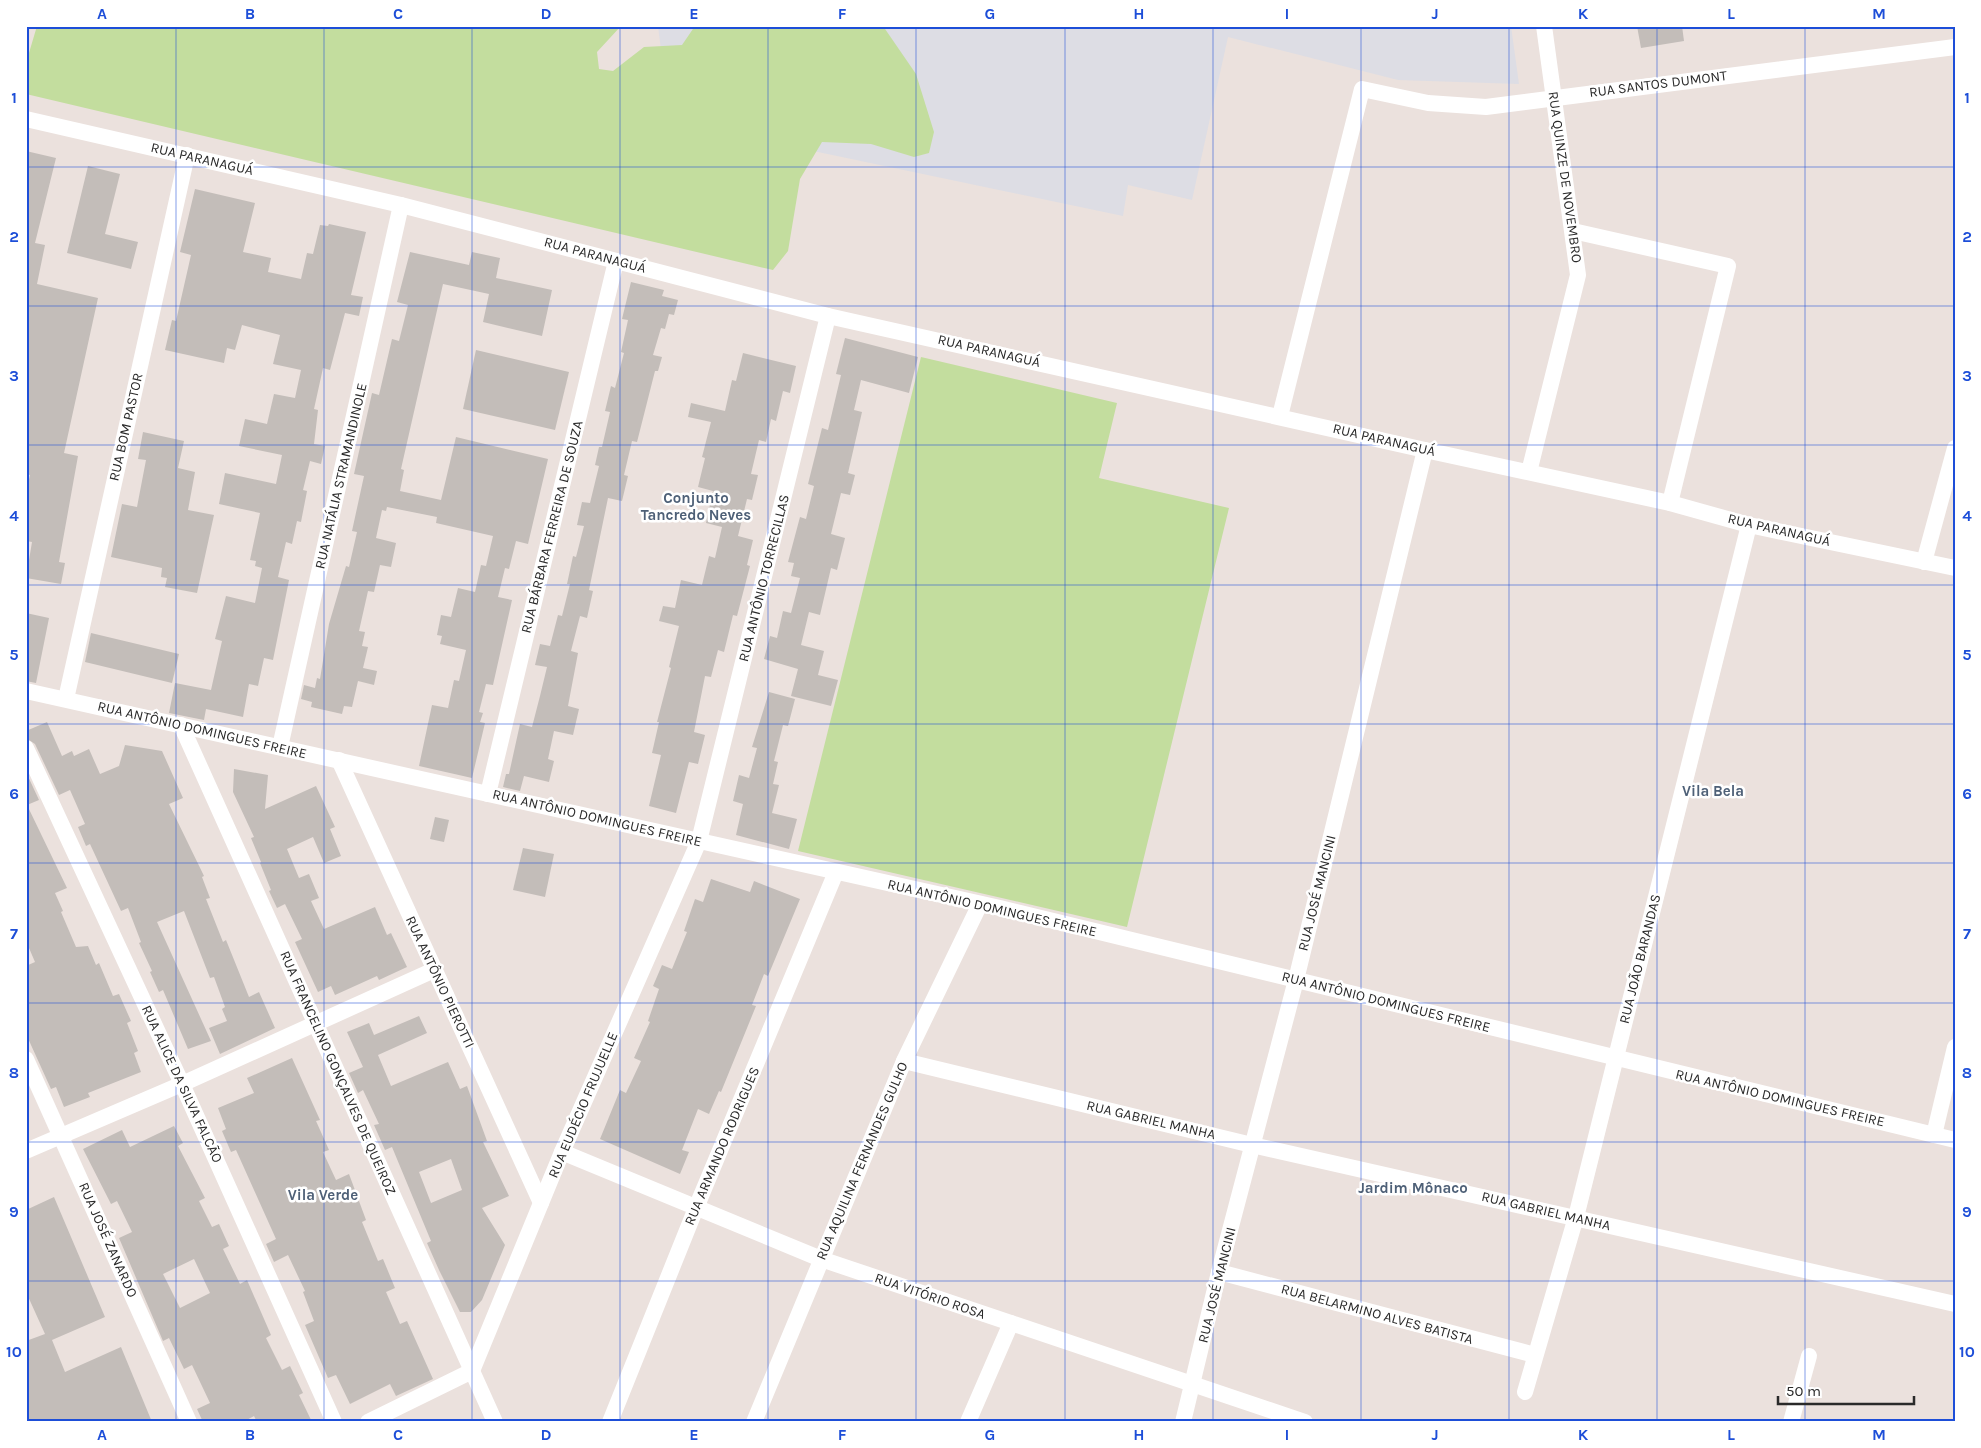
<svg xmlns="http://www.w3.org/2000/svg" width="1981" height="1448" font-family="Karla,sans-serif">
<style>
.industrial{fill:#dddde4}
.green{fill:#c3dd9e}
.building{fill:#c3bdb9;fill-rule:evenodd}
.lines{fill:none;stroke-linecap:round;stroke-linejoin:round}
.minor{stroke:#fff;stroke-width:16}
.grid{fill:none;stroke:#1d4ed8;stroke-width:1;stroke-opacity:0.55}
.labels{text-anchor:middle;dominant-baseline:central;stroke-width:5;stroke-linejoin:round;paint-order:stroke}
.street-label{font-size:14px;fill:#2a2a2a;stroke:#fff}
.neighbourhood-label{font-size:15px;font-weight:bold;fill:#4e6077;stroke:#fff}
.neatline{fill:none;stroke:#1d4ed8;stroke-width:2}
.grid-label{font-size:16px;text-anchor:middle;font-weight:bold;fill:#1d4ed8}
</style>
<rect width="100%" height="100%" fill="#ebe1dd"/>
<path class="industrial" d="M658 26H1511L1519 84 1398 80 1228 37 1192 200 1128 185 1123 216 670 121Z"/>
<g class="green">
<path d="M37 26H621L597 52 599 69 613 71 644 47 682 45 695 26H883L916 74 934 132 929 153 914 157 871 144 822 142 800 179 788 251 773 270 26 94V63Z"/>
<path d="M921 357 1117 403 1099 478 1229 508 1127 927 798 851Z"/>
</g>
<g class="building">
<path d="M1637 26H1682L1684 41 1641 48Z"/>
<path d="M26 151 56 158 35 243 45 245 37 284 98 298 64 453 78 456 59 562 65 563 61 584 26 578 32 542 26 541V492L30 475 26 474Z"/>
<path d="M88 166 120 174 105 234 138 242 131 269 67 253Z"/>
<path d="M195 189 255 203 243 252 271 258 268 272 301 279 307 253 313 254 320 225 328 226 329 224 366 232 351 295 363 297 359 316 345 313 330 370 323 368 314 409 318 410 314 444 325 446 321 464 310 461 303 490 307 491 301 522 297 521 292 544 286 542 278 577 289 580 273 660 264 658 258 686 249 684 243 717 206 709 204 720 169 713 175 683 211 690 222 641 215 639 226 596 255 603 262 568 255 566 256 561 250 560 260 513 219 504 225 473 276 484 282 455 239 446 245 419 267 424 274 394 295 398 301 370 273 364 280 335 242 325 235 350 227 348 224 363 165 350 172 320 176 321 191 255 180 252Z"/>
<path d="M410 252 469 265 472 252 500 258 496 278 552 290 542 336 483 322 489 294 443 284 401 469 404 470 400 491 441 500 456 437 548 459 528 544 516 541 509 569 505 568 498 597 512 600 493 685 486 684 479 712 483 713 480 722 485 723 472 778 419 766 432 705 448 708 454 680 459 681 466 650 440 644 442 636 437 635 441 615 451 617 458 588 475 592 481 565 486 566 493 536 436 523 437 517 387 507 386 511 382 510 376 538 396 543 391 567 380 565 374 592 368 591 359 631 365 632 362 646 368 647 363 668 377 671 374 685 358 681 352 707 344 706 342 714 311 707 312 702 301 699 304 685 315 688 317 678 320 679 329 624 346 566 349 567 357 532 352 531 364 476 354 474 372 393 379 395 392 339 399 341 408 305 397 302Z"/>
<path d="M631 282 664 290 662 296 678 300 674 315 669 314 665 329 661 328 653 355 662 357 658 371H655L637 442 632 441 624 475 628 476 622 501 608 498 589 590 593 591 587 618 580 616 571 651 578 653 568 706 579 709 573 735 554 731 548 759 554 761 549 782 524 776 520 791 503 787 506 774H509L520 724 532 727 540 696 547 667 535 665 540 644 550 646 558 615 562 616 570 584H567L573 556 576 557 584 526 577 525 582 502 590 503 599 466 595 465 599 447H602L610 412 605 411 611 386 615 388 624 353 621 352 628 320 622 319Z"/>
<path d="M845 338 918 357 909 393 861 380 854 410 862 412 848 473 855 475 850 495 841 493 831 534 845 538 837 570 831 568 820 615 809 612 801 645 824 651 818 675 838 680 831 706 791 696 798 669 764 659 770 636 777 638 783 611 791 613 800 578 791 576 794 563 788 562 800 517 806 519 814 486 808 484 822 428 828 430 841 375 836 374Z"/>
<path d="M476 350 569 372 555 430 463 409Z"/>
<path d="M743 353 796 366 790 393 783 391 776 421 771 419 766 442 759 440 751 474 758 475 752 500 747 499 738 536 753 540 747 565 750 566 737 616 733 615 724 652 718 650 711 677 705 676 694 732 705 735 698 764 689 762 676 813 649 806 661 755 652 753 659 722H657L671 668 669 667 679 626 659 621 663 606 675 608 681 580 702 585 709 556 715 558 722 527 706 523 713 491 698 487 705 458 702 457 711 422 688 417 691 403 725 411 732 380 736 381Z"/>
<path d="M143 432 184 441 178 468 195 472 188 510 214 515 197 593 165 587 167 578 161 577 162 568 111 557 122 504 137 507 146 460 138 459Z"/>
<path d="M26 613 49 618 36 683 26 681Z"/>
<path d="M91 633 179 654 172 683 85 662Z"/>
<path d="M769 692 795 699 788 726 783 725 774 761 778 762 773 784 779 785 772 813 797 819 789 849 736 835 743 804 733 801 739 775 749 778 757 748 752 747Z"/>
<path d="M47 722 62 756 72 751 74 756 89 749 100 774 119 766 125 745 162 751 183 798 169 804 204 876 202 877 210 898 206 899 223 942 226 940 249 997 259 992 275 1028 220 1054 209 1028 227 1021 222 1009 225 1007 214 977 210 978 184 911 157 922 211 1041 188 1049 163 990 159 992 150 972 152 971 139 943 141 942 128 908 121 911 90 844 86 846 78 827 85 824 70 790 59 795 35 744 26 738V731Z"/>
<path d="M234 769 268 775 265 809 316 786 335 827 330 829 341 856 324 863 313 837 287 849 299 878 309 874 319 898 311 901 324 929 375 907 387 935 391 933 407 967 379 980 377 976 335 995 331 986 318 992 295 942 302 939 285 904 277 908 269 891 271 890 260 863 261 862 251 838 254 837 233 792Z"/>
<path d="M26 772 39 800 27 805 67 888 55 893 63 911 61 912 76 947 88 946 96 965 99 963 113 996 119 994 131 1021 127 1023 138 1051 134 1053 141 1072 88 1093 90 1097 64 1107 56 1087 51 1089 26 1034V966L35 962 26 941Z"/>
<path d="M435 817 449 820 444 842 430 839Z"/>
<path d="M523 848 554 854 545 897 513 890Z"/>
<path d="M711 879 750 892 754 881 800 899 768 976 764 974 752 1005 756 1006 721 1092 719 1091 709 1114 698 1109 682 1150 689 1152 680 1174 600 1139 620 1090 626 1093 641 1061 634 1058 650 1022 648 1021 659 989 653 986 662 965 672 969 687 932 684 931 695 899 703 902Z"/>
<path d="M419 1016 427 1033 378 1055 391 1086 448 1062 460 1089 467 1086 487 1141 483 1142 509 1196 482 1208 505 1245 482 1300 471 1312H460L439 1270 427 1243 431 1241 392 1147 385 1150 374 1125 379 1124 363 1090 358 1093 349 1073 363 1067 347 1032 369 1023 374 1035ZM451 1159 462 1190 431 1203 419 1172Z"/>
<path d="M292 1058 320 1120 316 1121 329 1150 323 1152 336 1180 349 1174 366 1220 362 1222 378 1261 383 1259 395 1288 386 1292 400 1324 407 1321 433 1379 396 1396 390 1384 350 1404 336 1375 328 1378 305 1325 314 1321 303 1292 305 1291 288 1255 274 1262 266 1244 276 1239 236 1150 231 1152 222 1131 226 1129 218 1108 254 1093 247 1078Z"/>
<path d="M174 1126 183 1143 178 1146 205 1198 199 1201 212 1227 219 1224 229 1246 223 1249 240 1284 247 1280 271 1335 266 1338 282 1370 290 1366 303 1393 299 1395 312 1422H257L254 1416 243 1422H203L197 1409 210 1403 192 1365 184 1369 169 1338 163 1341 119 1238 132 1232 117 1201 111 1204 83 1149 122 1130 130 1147ZM194 1259 210 1293 180 1308 163 1274Z"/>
<path d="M54 1197 105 1317 52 1340 65 1372 121 1347 152 1422H26V1341L45 1334 26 1292V1210Z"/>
</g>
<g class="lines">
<g class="minor">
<path d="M26 119 401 205 828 316 1425 450 1670 503 1749 525 1955 568"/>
<path d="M1573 231 1728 266 1670 503"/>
<path d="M1280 416 1362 89 1428 103 1486 107 1955 47"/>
<path d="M1529 472 1578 275 1544 26"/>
<path d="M1924 562 1955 448"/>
<path d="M26 691 1000 908 1955 1140"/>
<path d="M66 699 187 155"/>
<path d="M181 725 495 1422"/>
<path d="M280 747 401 205"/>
<path d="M26 748 182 1084 334 1422"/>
<path d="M339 760 541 1203"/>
<path d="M488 794 616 261"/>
<path d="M26 1059 189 1422"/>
<path d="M904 1061 1252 1145 1955 1304"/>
<path d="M1934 1135 1955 1047"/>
<path d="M26 1151 182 1084 434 970"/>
<path d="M562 1152 821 1259 1305 1422"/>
<path d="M1219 1272 1535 1355"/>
<path d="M1525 1392 1576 1217 1749 525"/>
<path d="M368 1422 472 1371 562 1152 699 841 828 316"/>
<path d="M610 1422 696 1208 836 872"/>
<path d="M754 1422 904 1061 980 904"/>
<path d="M968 1422 1011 1323"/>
<path d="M1183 1422 1219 1272 1296 980 1425 450"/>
<path d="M1791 1422 1809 1356"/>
</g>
</g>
<path class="grid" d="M176 26V1422M324 26V1422M472 26V1422M620 26V1422M768 26V1422M916 26V1422M1065 26V1422M1213 26V1422M1361 26V1422M1509 26V1422M1657 26V1422M1805 26V1422M26 167H1955M26 306H1955M26 445H1955M26 585H1955M26 724H1955M26 863H1955M26 1003H1955M26 1142H1955M26 1281H1955"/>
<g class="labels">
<g class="street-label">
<text transform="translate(1658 84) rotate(-7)">RUA SANTOS DUMONT</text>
<text transform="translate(202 159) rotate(13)">RUA PARANAGUÁ</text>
<text transform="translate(1565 177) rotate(82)">RUA QUINZE DE NOVEMBRO</text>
<text transform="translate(595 255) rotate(15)">RUA PARANAGUÁ</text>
<text transform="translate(989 351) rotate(13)">RUA PARANAGUÁ</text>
<text transform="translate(126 427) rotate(-77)">RUA BOM PASTOR</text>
<text transform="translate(1384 440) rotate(13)">RUA PARANAGUÁ</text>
<text transform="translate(341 476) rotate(-77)">RUA NATÁLIA STRAMANDINOLE</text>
<text transform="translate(552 527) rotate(-76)">RUA BÁRBARA FERREIRA DE SOUZA</text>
<text transform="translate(1779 530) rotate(13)">RUA PARANAGUÁ</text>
<text transform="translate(764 578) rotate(-76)">RUA ANTÔNIO TORRECILLAS</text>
<text transform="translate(202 730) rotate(13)">RUA ANTÔNIO DOMINGUES FREIRE</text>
<text transform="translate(597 818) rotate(13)">RUA ANTÔNIO DOMINGUES FREIRE</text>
<text transform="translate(1317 893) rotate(-76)">RUA JOSÉ MANCINI</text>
<text transform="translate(992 908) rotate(13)">RUA ANTÔNIO DOMINGUES FREIRE</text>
<text transform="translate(1640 959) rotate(-76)">RUA JOÃO BARANDAS</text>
<text transform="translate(440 982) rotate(65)">RUA ANTÔNIO PIEROTTI</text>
<text transform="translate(1386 1002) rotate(14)">RUA ANTÔNIO DOMINGUES FREIRE</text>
<text transform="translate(338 1073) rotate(66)">RUA FRANCELINO GONÇALVES DE QUEIROZ</text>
<text transform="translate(182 1084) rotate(65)">RUA ALICE DA SILVA FALCÃO</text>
<text transform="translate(1780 1098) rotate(13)">RUA ANTÔNIO DOMINGUES FREIRE</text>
<text transform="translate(583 1105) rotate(-67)">RUA EUDÉCIO FRUJUELLE</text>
<text transform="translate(1151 1120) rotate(13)">RUA GABRIEL MANHA</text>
<text transform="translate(722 1146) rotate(-67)">RUA ARMANDO RODRIGUES</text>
<text transform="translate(862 1161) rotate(-67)">RUA AQUILINA FERNANDES GULHO</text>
<text transform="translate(1546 1211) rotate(13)">RUA GABRIEL MANHA</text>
<text transform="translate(108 1240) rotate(66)">RUA JOSÉ ZANARDO</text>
<text transform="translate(1217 1285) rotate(-76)">RUA JOSÉ MANCINI</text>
<text transform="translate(930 1296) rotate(19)">RUA VITÓRIO ROSA</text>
<text transform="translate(1377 1314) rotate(15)">RUA BELARMINO ALVES BATISTA</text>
</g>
<g class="neighbourhood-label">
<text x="696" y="498">Conjunto<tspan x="696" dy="17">Tancredo Neves</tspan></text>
<text x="1713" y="791">Vila Bela</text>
<text x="1413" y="1188">Jardim Mônaco</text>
<text x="323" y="1195">Vila Verde</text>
</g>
</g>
<rect width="1981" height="1448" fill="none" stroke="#ffffff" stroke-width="55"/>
<path d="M1778 1396v8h136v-8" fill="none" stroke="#2a2a2a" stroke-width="2.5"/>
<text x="1786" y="1396" font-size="15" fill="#2a2a2a" stroke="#ffffff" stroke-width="4" paint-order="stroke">50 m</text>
<rect x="28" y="28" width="1926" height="1392" class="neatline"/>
<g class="grid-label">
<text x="102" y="19">A</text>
<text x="250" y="19">B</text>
<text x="398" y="19">C</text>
<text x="546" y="19">D</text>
<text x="694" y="19">E</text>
<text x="842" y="19">F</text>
<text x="990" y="19">G</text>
<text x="1139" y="19">H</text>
<text x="1287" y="19">I</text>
<text x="1435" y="19">J</text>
<text x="1583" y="19">K</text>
<text x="1731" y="19">L</text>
<text x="1879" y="19">M</text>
<text x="14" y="103">1</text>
<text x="1967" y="103">1</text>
<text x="14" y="242">2</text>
<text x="1967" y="242">2</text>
<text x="14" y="381">3</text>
<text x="1967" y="381">3</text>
<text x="14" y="521">4</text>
<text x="1967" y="521">4</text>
<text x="14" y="660">5</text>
<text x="1967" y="660">5</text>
<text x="14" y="799">6</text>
<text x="1967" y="799">6</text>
<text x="14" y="939">7</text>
<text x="1967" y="939">7</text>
<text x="14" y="1078">8</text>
<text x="1967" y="1078">8</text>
<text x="14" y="1217">9</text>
<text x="1967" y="1217">9</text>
<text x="14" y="1357">10</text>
<text x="1967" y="1357">10</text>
<text x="102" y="1440">A</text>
<text x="250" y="1440">B</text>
<text x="398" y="1440">C</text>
<text x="546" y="1440">D</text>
<text x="694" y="1440">E</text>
<text x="842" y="1440">F</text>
<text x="990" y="1440">G</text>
<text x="1139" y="1440">H</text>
<text x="1287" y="1440">I</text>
<text x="1435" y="1440">J</text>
<text x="1583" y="1440">K</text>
<text x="1731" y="1440">L</text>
<text x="1879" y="1440">M</text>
</g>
</svg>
